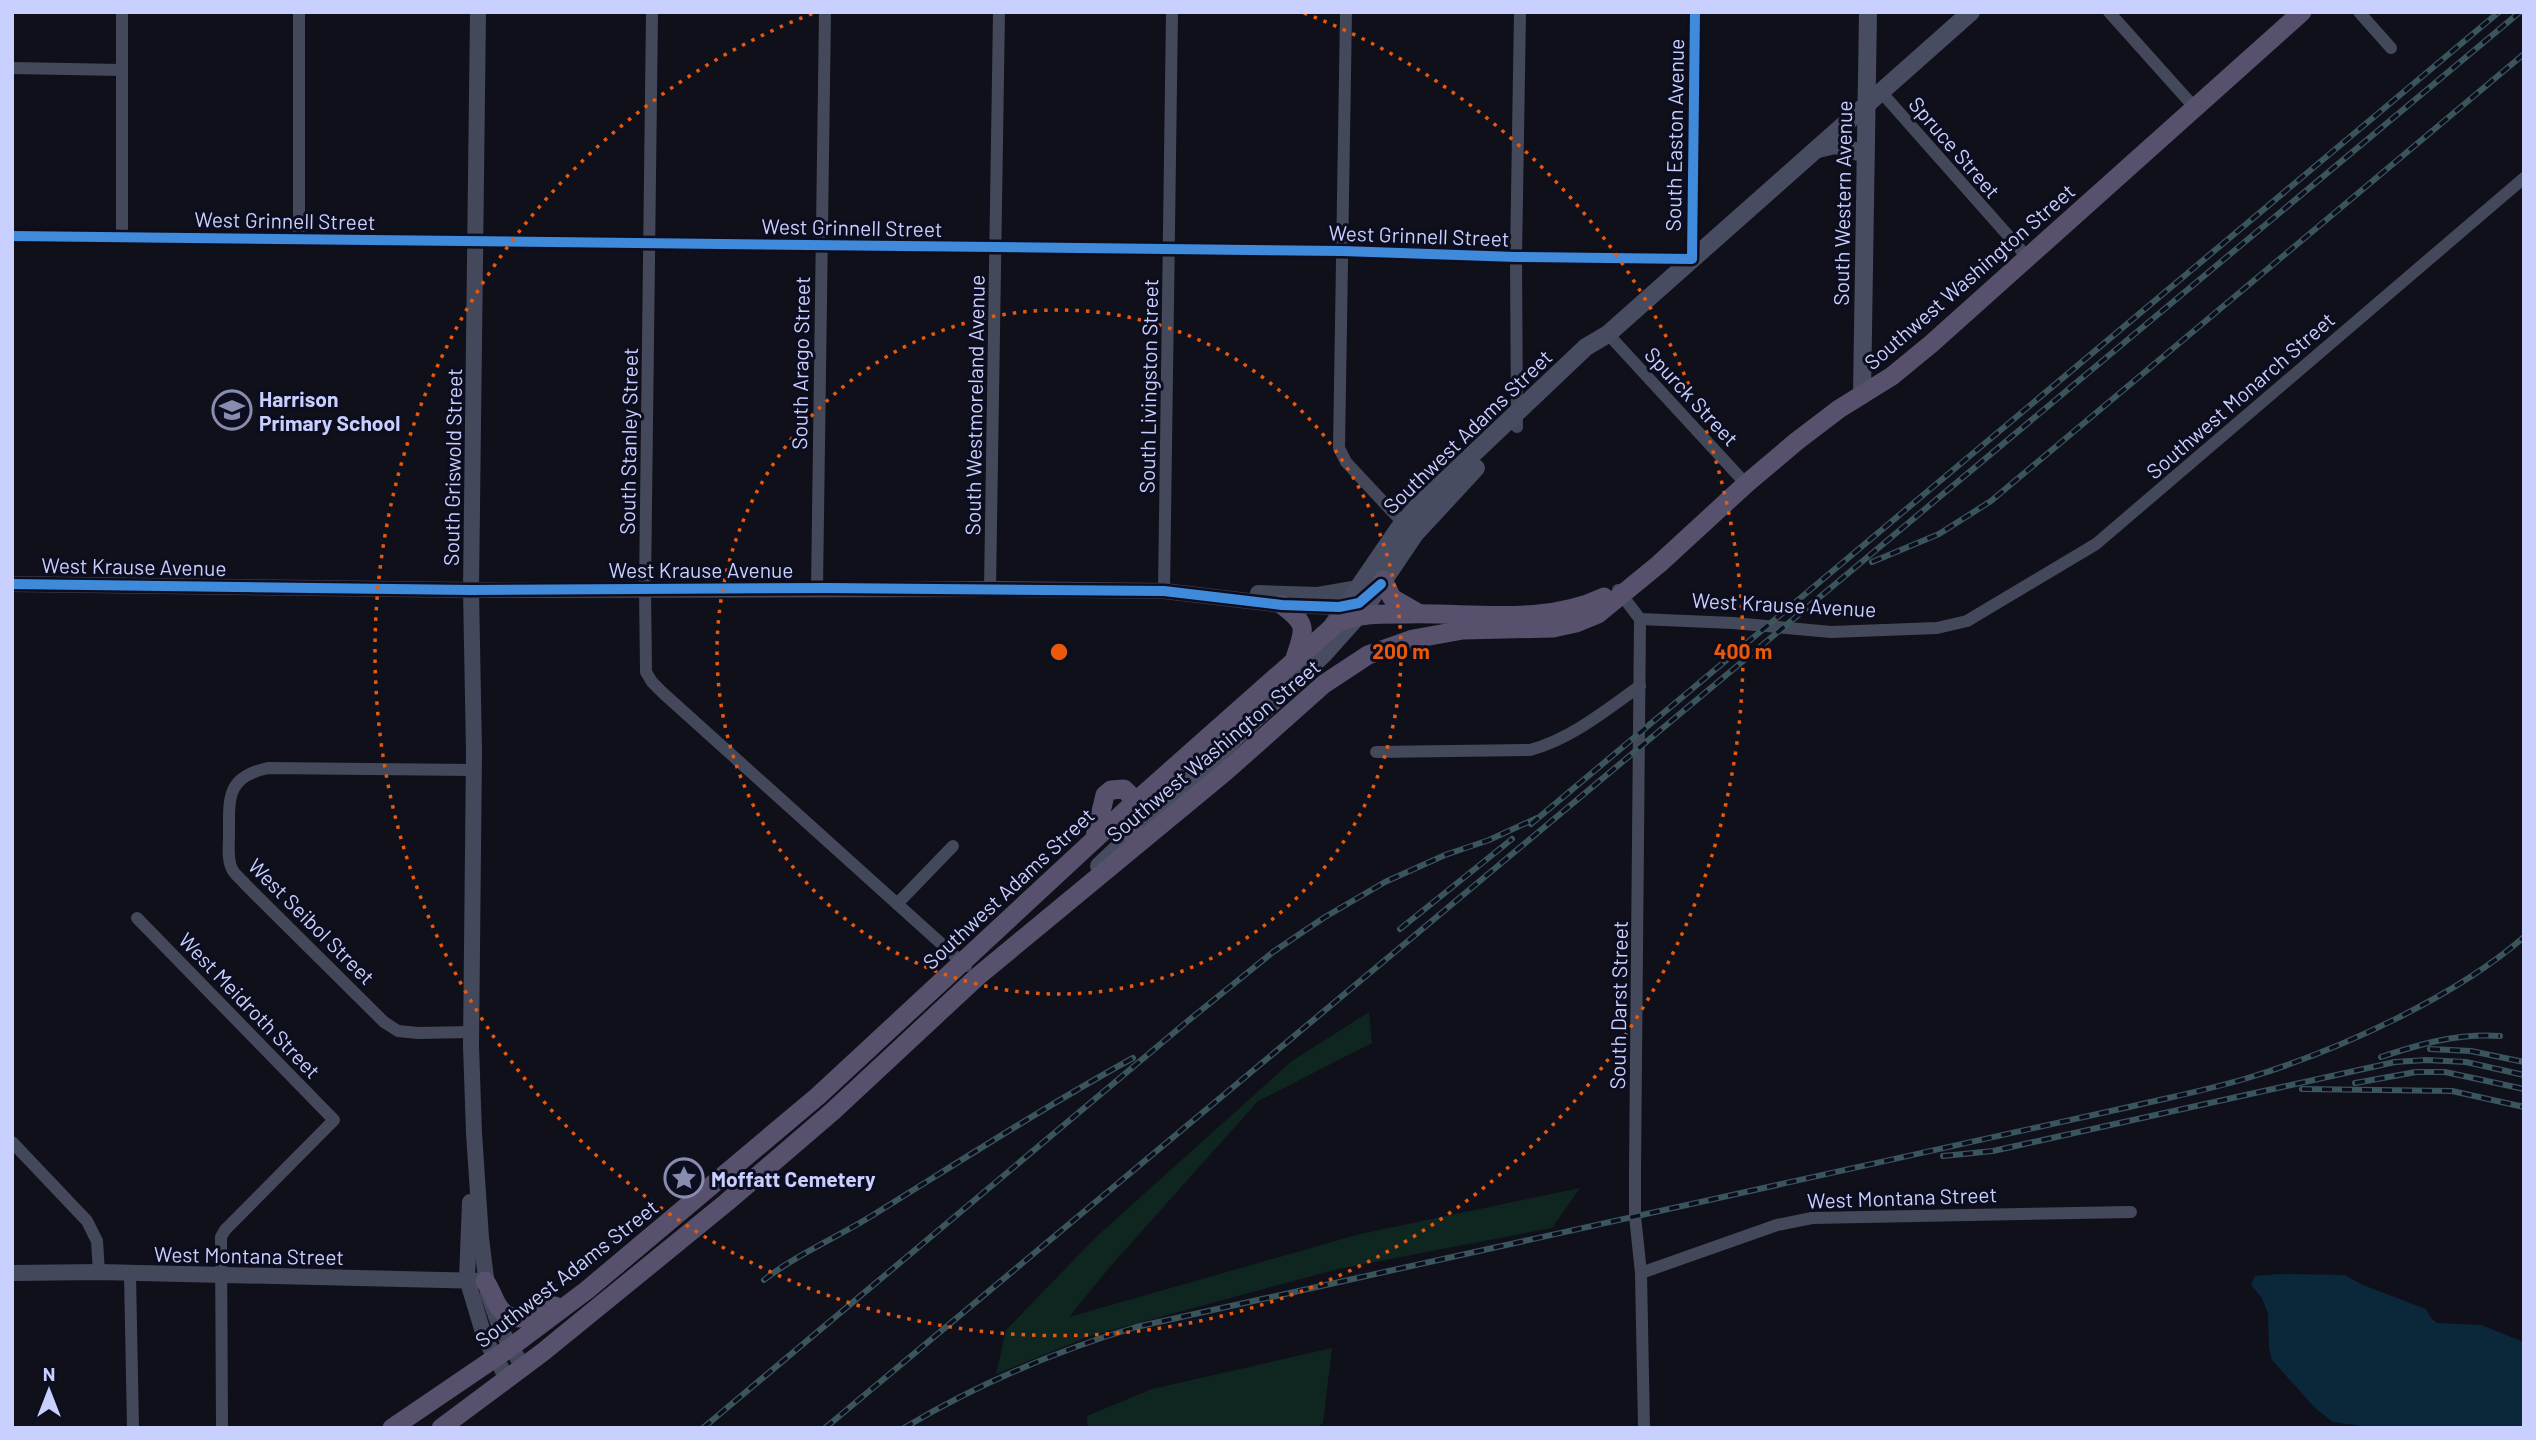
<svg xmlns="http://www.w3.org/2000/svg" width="2536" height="1440" font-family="Barlow,sans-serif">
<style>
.green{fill:#0f2520}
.water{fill:#0b283b}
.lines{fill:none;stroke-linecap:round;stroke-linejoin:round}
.minor{stroke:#44485b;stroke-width:12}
.tertiary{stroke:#44485b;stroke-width:16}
.secondary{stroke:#474c61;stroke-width:18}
.primary{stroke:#57516e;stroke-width:19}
.rail-casing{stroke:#3a555c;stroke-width:6}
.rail{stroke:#0c0d1e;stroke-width:3.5;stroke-dasharray:10;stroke-linecap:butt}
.cycleway-casing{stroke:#0c0d1e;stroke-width:15}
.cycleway{stroke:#408adc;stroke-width:10}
.ring{fill:none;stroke:#e8590c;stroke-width:3.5;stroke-dasharray:3.5 7}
.labels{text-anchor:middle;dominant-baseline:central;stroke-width:6;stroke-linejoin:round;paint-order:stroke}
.street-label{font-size:21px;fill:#c9cffe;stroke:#0c0d1e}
.poi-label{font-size:21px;font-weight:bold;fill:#c9cffe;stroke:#0c0d1e;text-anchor:start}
.centre{fill:#e8590c;stroke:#0c0d1e;stroke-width:3.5}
.ring-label{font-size:21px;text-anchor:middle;font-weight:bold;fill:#e8590c;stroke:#0c0d1e;stroke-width:6;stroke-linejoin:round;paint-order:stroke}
</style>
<rect width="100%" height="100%" fill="#10101a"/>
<g class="green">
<path d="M1369 1012 1372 1043 1258 1101 1109 1268 1069 1317 1360 1234 1580 1188 1552 1228 1338 1269 1090 1336 996 1374 1006 1330 1096 1237 1292 1061Z"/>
<path d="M1332 1348 1323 1423 1317 1428H1088L1087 1416 1152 1389Z"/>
</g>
<path class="water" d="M2279 1274 2344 1275 2363 1285 2426 1309 2431 1318 2437 1323 2481 1325 2524 1342V1428H2377L2333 1422 2315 1408 2272 1360 2269 1348 2268 1313 2262 1298 2251 1285 2255 1276Z"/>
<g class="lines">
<g class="minor">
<path d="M122 12V237"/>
<path d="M652 12 645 588 646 672 652 682 663 693 966 966"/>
<path d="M1346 12 1339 448 1346 462 1403 523"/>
<path d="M2109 12 2195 108"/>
<path d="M2359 12 2391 48"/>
<path d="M12 68 122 70"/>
<path d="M1882 93 2028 258"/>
<path d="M12 236 1342 251 1516 257 1692 259 1695 12"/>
<path d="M299 240V12"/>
<path d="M1608 334 1746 484"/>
<path d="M1517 427 1516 257 1520 12"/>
<path d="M817 588 825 12"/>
<path d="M990 589 999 12"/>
<path d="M1618 590 1640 619 1635 1171V1216L1641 1273 1644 1428"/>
<path d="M1164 591 1172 12"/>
<path d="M1640 619 1733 623 1831 632 1937 628 1967 621 2096 544 2524 178"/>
<path d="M1376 752 1530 750C1571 739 1606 710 1640 686"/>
<path d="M897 904 953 846"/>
<path d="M137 918 334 1120 225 1230 221 1237 222 1428"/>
<path d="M471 1032 418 1033 398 1031 384 1022 246 885C242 880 234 874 232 869 227 859 229 845 229 835 229 798 226 777 268 768L473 770"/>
<path d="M12 1142 87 1221 97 1241 99 1272"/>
<path d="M1641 1273 1777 1225 1812 1218 2131 1212"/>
<path d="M130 1274 133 1428"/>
</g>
<g class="tertiary">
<path d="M478 12 471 590 474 752 471 1046 474 1133 481 1238 488 1294 501 1330 523 1367"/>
<path d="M12 584 471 590 990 589 1164 591 1282 605 1339 607 1356 604"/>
<path d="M1258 593 1318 595 1358 588"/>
<path d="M470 1202 467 1279 485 1339 507 1378"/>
<path d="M12 1273 99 1272 485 1281"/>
</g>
<g class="secondary">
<path d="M1818 149 1835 145 1865 154"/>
<path d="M1862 395 1868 12"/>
<path d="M1330 629 1397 531 1414 510 1586 347 1608 334 1971 12"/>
<path d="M1099 866 1323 655 1365 608 1415 534 1476 468"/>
</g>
<g class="primary">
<path d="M1383 580 1392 598 1418 613"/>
<path d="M1282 605C1308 624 1305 629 1295 658"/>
<path d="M1095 837 1105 795 1111 790 1124 789 1136 801 1132 834"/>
<path d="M485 1281C492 1290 494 1303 502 1311 516 1326 541 1313 555 1306"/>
<path d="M392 1428 511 1347 587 1290 818 1096 1136 801 1337 623C1359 613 1383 614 1406 614 1472 612 1543 626 1604 597"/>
<path d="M441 1428 543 1352 727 1202 833 1111 977 977 1225 772 1324 684 1368 655 1413 639 1463 630 1553 628 1576 623 1598 614 1659 564 1746 484 1797 441 1839 409 1892 376 1931 344 2302 12"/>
</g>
<g class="rail-casing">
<g id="rail">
<path d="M1872 562 1939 534 1991 501 2524 54"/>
<path d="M1531 824 2499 12"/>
<path d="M1400 929 1512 839"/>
<path d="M2430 1049 2471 1051 2524 1062"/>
<path d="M2381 1057C2420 1044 2458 1033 2500 1036"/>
<path d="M2355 1083 2416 1072H2445L2524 1089"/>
<path d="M2302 1089 2452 1091 2524 1107"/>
<path d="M1943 1156 1993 1151 2395 1062 2426 1060 2466 1062 2524 1075"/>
<path d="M764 1280C797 1254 838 1237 873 1215 959 1162 1044 1107 1133 1058"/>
<path d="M703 1428 1189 1020 1273 952 1325 917 1385 882 1445 855 1489 840 1537 818"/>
<path d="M825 1428 2520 12"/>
<path d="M904 1428C976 1385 1056 1351 1136 1327L2129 1107C2171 1097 2213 1089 2254 1076 2341 1049 2455 997 2524 937"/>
</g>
</g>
<use href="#rail" class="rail"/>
<g class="cycleway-casing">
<g id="cycleway">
<path d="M12 236 1342 251 1516 257 1692 259 1695 12"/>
<path d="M12 584 471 590 828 588 1164 591 1282 605 1339 607 1359 603 1381 584"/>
</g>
</g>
<use href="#cycleway" class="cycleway"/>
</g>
<g class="ring">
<circle cx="1059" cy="652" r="342"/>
<path d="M1304 13A684 684 0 1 1 814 13"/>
</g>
<defs>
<g id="school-ring" transform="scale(2.0125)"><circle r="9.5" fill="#0c0d1e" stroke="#888cae" stroke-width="1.5"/><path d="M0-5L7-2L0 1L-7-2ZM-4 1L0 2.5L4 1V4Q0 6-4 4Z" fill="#888cae"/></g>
<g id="sight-ring" transform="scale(2.0125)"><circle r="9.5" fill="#0c0d1e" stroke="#888cae" stroke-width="1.5"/><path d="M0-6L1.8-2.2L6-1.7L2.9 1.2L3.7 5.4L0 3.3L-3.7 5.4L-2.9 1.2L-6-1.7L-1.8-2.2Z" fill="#888cae"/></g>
</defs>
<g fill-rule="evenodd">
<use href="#school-ring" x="232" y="410"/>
<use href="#sight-ring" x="684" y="1178"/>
</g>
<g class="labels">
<g class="street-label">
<text transform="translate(1674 135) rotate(-89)">South Easton Avenue</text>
<text transform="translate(1955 147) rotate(49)">Spruce Street</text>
<text transform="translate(1842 203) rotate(-89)">South Western Avenue</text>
<text transform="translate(285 220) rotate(1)">West Grinnell Street</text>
<text transform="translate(852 227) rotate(1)">West Grinnell Street</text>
<text transform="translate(1419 235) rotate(2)">West Grinnell Street</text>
<text transform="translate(1969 276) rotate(-41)">Southwest Washington Street</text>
<text transform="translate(800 363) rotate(-89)">South Arago Street</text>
<text transform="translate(1148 386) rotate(-89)">South Livingston Street</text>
<text transform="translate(2240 395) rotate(-41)">Southwest Monarch Street</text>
<text transform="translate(1692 396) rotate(47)">Spurck Street</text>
<text transform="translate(974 405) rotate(-89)">South Westmoreland Avenue</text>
<text transform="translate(1467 431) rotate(-44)">Southwest Adams Street</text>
<text transform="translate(628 441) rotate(-89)">South Stanley Street</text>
<text transform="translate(452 467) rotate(-89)">South Griswold Street</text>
<text transform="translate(134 566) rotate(1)">West Krause Avenue</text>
<text x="701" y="569">West Krause Avenue</text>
<text transform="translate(1784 604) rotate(3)">West Krause Avenue</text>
<text transform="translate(1213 750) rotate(-40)">Southwest Washington Street</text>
<text transform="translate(1008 888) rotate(-43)">Southwest Adams Street</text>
<text transform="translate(312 921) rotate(45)">West Seibol Street</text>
<text transform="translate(250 1005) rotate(46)">West Meidroth Street</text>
<text transform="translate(1618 1005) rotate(-89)">South Darst Street</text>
<text transform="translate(1902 1197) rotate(-2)">West Montana Street</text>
<text transform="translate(249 1255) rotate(1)">West Montana Street</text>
<text transform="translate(566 1273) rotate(-38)">Southwest Adams Street</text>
</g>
<g class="poi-label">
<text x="259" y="398">Harrison<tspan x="259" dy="24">Primary School</tspan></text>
<text x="711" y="1178">Moffatt Cemetery</text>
</g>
</g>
<circle cx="1059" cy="652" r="10" class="centre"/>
<g class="ring-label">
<text x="1401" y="659">200 m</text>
<text x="1743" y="659">400 m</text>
</g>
<rect width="2536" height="1440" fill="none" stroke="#c9cffe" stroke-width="28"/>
<g transform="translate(49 1391)" stroke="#0c0d1e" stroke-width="5" paint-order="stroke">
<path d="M0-5L12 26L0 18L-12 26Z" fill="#c9cffe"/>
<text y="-10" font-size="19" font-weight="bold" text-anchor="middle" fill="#c9cffe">N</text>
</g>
</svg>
